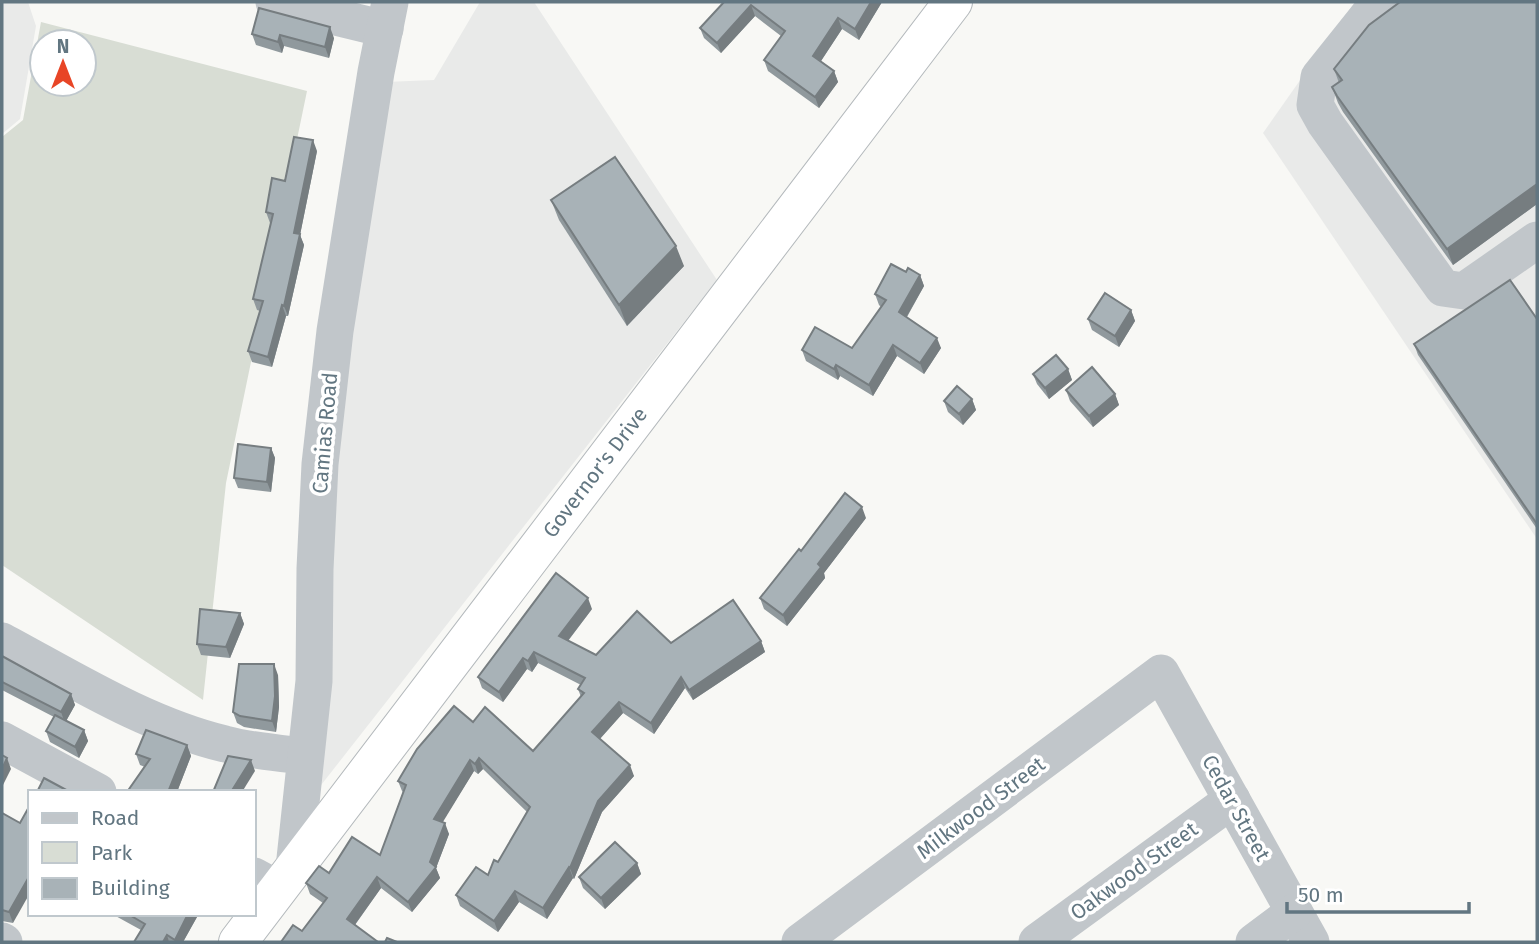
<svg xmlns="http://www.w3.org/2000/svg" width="1539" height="944" font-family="'Fira Sans',sans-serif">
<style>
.built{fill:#e9eae9}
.green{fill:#d8ddd4;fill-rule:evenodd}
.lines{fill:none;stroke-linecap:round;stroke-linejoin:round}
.highway-casing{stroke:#b4b9bc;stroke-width:40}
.minor{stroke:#c1c6ca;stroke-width:37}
.highway{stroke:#fff;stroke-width:38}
.wall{fill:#90999d}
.shaded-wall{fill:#767d80}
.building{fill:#a8b2b7;stroke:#767d80;stroke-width:2}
.labels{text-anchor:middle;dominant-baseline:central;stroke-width:7;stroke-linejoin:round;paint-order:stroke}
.street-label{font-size:21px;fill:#627681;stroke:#fff}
</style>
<rect width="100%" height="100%" fill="#f8f8f5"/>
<g class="built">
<path d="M2 2H28L36 26 20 119 2 134Z"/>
<path d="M480 2H534L717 280 318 789 325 470 385 82 434 80Z"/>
<path d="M1355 2H1537V539L1263 133Z"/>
</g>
<path class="green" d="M41 22 307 91 226 483 203 700 2 565V137L23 120ZM42 42H84V84H42Z"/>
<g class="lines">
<g class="highway-casing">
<g id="highway">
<path id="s1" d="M238 942 953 2"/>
</g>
</g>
<g class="minor">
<path d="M274 2 385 29"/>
<path d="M1379 2 1319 77 1315 105 1325 123 1443 288 1464 291 1537 240"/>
<path d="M2 641C73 679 146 725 225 744 251 751 278 753 305 756"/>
<path d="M2 740 98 792"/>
<path d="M294 868 314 681 315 569 320 464 335 331 376 72 390 2"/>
<path d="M254 876 278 889"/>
<path d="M2 941 4 942"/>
<path d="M800 942 1161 673 1311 942"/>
<path d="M1037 942 1232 800"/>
<path d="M1254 942 1294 912"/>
</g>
<use href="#highway" class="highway"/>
</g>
<g class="wall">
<path d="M724 2H882L859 40 842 29 821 61 834 71 838 82 819 108 768 71 764 60 781 36 755 16 721 53 704 38 700 28Z"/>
<path d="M1537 2V204L1453 265 1343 112 1338 103 1332 87 1339 83 1334 69Z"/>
<path d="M252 34 334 38 329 58 284 46 282 53 256 45Z"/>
<path d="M317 151 300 235 304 245 288 316H286L272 367 252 362 248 351 260 311 257 310 253 299 271 223H270L266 212 285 181Z"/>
<path d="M551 200 684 266 627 326 559 220Z"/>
<path d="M906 272 920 275 924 286 907 317 941 348 924 374 897 356 873 396 840 376 838 380 806 361 802 350 852 348 881 307 879 305 875 294Z"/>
<path d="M1131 310 1135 321 1119 347 1092 330 1088 319Z"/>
<path d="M1537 319V529L1418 355 1414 344Z"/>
<path d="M1068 369 1072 380 1049 399 1037 384 1033 374Z"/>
<path d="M1066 390 1115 394 1119 405 1093 427 1070 401Z"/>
<path d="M972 399 976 410 963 425 948 412 944 401Z"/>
<path d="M271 448 275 458 271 492 238 488 234 478Z"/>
<path d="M866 518 824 573 825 578 787 626 764 609 760 598 801 551Z"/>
<path d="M592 609 568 641 596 655 671 643 761 641 765 652 693 700 685 688 654 734 623 713 600 739 634 776 602 812 574 879 573 878 547 919 519 902 498 932 460 906 456 895 488 875 498 862 527 812 483 769 478 774 474 771 442 822 449 834 436 868 440 878 412 912 381 888 355 925 302 931 323 903 310 894 306 883 329 873 380 855 403 792 402 791 398 781 473 722 533 751 581 697 578 689 581 685 538 663 532 672 527 669 503 702 482 688 478 677Z"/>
<path d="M240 613 244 624 230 658 201 655 197 644Z"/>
<path d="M2 656 71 694 75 705 66 721 84 730 88 741 79 758 50 742 46 731 54 717 2 690Z"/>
<path d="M278 675 279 707 276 732 244 727 237 723 233 712Z"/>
<path d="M187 745 191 756 177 792H127L145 767 140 765 136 754Z"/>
<path d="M2 813 13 923 2 921Z"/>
<path d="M637 863 641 874 605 909 583 888 579 877Z"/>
<path d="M112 914H196L197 917 183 942H134L141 930Z"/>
</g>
<g class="shaded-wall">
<path d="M871 2H882L859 40 855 29Z"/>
<path d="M751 5 755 16 721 53 717 43Z"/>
<path d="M838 18 842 29 817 67 813 56Z"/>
<path d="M330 27 334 38 329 58 325 47Z"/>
<path d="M280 35 284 46 282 53 278 42Z"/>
<path d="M834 71 838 82 819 108 815 97Z"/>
<path d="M313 140 317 151 300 235 304 245 288 316 284 306 294 233Z"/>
<path d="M1537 184V204L1453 265 1447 249Z"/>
<path d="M676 246 684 266 627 326 619 305Z"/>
<path d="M920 275 924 286 903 323 899 312Z"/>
<path d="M282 305 286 316 272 367 268 357Z"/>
<path d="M1131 310 1135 321 1119 347 1115 336Z"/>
<path d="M937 338 941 348 924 374 920 363Z"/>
<path d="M893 345 897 356 873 396 869 385Z"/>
<path d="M836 365 840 376 838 380 834 369Z"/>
<path d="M1068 369 1072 380 1049 399 1045 388Z"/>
<path d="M1115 394 1119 405 1093 427 1089 416Z"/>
<path d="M972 399 976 410 963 425 959 414Z"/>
<path d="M271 448 275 458 271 492 267 482Z"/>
<path d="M862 507 866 518 824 573 825 578 787 626 783 615 818 564Z"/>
<path d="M588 598 592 609 563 647 559 636Z"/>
<path d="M240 613 244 624 230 658 226 647Z"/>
<path d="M761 641 765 652 693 700 689 690Z"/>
<path d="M534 652 538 663 532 672 528 661Z"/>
<path d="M523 658 527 669 503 702 499 692Z"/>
<path d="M274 664 278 675 279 707 276 732 272 721Z"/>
<path d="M681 677 685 688 654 734 651 723Z"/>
<path d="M71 694 75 705 65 723 61 712Z"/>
<path d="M619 702 623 713 596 743 592 732Z"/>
<path d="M84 730 88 741 79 758 75 747Z"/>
<path d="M187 745 191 756 177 792H168Z"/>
<path d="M7 758 11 769 2 787V769Z"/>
<path d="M479 758 483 769 478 774 475 764Z"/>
<path d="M251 760 255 771 242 792H231Z"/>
<path d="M470 760 474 771 438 830 434 819Z"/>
<path d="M630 765 634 776 602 812 574 879 570 868 598 801Z"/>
<path d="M445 823 449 834 436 868 440 878 412 912 408 902 430 862Z"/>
<path d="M637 863 641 874 605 909 601 898Z"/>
<path d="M569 867 573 878 547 919 543 908Z"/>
<path d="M30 875V893L13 923 9 912Z"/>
<path d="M377 877 381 888 351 930 347 919Z"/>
<path d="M515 891 519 902 498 932 494 921Z"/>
<path d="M188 914H196L197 917 183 942H176L175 940Z"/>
<path d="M167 935 169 942H163Z"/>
</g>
<g class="building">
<path d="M724 2H871L855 29 838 18 813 56 834 71 815 97 764 60 785 31 751 5 717 43 700 28Z"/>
<path d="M1400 2H1537V184L1447 249 1337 96 1332 87 1342 80 1334 69 1369 25Z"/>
<path d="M259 8 330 27 325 47 280 35 278 42 252 34Z"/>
<path d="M294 137 313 140 294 233 300 234 284 306 282 305 268 357 248 351 263 301 253 299 273 214 266 212 272 178 285 181Z"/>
<path d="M615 157 676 246 619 305 551 200Z"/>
<path d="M891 264 906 272 908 268 920 275 899 312 937 338 920 363 893 345 869 385 836 365 834 369 802 350 815 327 852 348 886 300 875 294Z"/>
<path d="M1510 280 1537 319V524L1414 344Z"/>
<path d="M1105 293 1131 310 1115 336 1088 319Z"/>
<path d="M1056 355 1068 369 1045 388 1033 374Z"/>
<path d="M1092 367 1115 394 1089 416 1066 390Z"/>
<path d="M957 386 972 399 959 414 944 401Z"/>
<path d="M238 444 271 448 267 482 234 478Z"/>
<path d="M845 493 862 507 818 564 821 567 783 615 760 598 799 549 801 551Z"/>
<path d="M556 573 588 598 559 636 596 655 637 611 671 643 733 600 761 641 689 690 681 677 651 723 619 702 592 732 630 765 598 801 570 868 569 867 543 908 515 891 494 921 456 895 476 867 488 875 494 860 498 862 530 807 479 758 475 764 470 760 434 819 445 823 430 862 436 867 408 902 377 877 347 919 378 942H281L293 925 302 931 327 898 306 883 319 866 329 873 352 837 380 855 406 785 398 781 417 749 454 706 473 722 485 707 533 751 584 693 578 689 585 678 534 652 528 661 523 658 499 692 478 677Z"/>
<path d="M200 609 240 613 226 647 197 644Z"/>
<path d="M2 656 71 694 61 712 2 682Z"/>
<path d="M239 664H274L275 696 272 721 240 716 233 712Z"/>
<path d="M55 715 84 730 75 747 46 731Z"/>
<path d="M146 730 187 745 168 792H127L150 759 136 754Z"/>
<path d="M2 755 7 758 2 769Z"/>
<path d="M228 756 251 760 231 792H213Z"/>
<path d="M44 778 70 792H37Z"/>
<path d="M30 805V875L9 912 2 910V813L20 823Z"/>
<path d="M615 842 637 863 601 898 579 877Z"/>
<path d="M128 914H188L175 940 167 935 163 942H134L145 924Z"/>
<path d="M387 938 397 942H385Z"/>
</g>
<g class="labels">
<g class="street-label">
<text transform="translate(325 433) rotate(-85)">Camias Road</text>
<text stroke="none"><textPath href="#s1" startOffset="590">Governor's Drive</textPath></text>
<text transform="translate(981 808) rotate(-37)">Milkwood Street</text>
<text transform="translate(1236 808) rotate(61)">Cedar Street</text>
<text transform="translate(1134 871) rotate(-36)">Oakwood Street</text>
</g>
</g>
<rect width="1539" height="944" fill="none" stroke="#627681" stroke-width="7"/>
<rect x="28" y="790" width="228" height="126" fill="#ffffff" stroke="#c0c8cd" stroke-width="2"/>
<rect x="42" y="813" width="35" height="10" fill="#c1c6ca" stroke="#c0c8cd" stroke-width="2"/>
<text x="91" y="825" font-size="21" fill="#627681">Road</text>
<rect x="42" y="842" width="35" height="21" fill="#d8ddd4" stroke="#c0c8cd" stroke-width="2"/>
<text x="91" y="860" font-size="21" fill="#627681">Park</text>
<rect x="42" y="878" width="35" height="21" fill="#a8b2b7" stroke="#c0c8cd" stroke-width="2"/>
<text x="91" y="895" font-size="21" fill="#627681">Building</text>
<g transform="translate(63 63)"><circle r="33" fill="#ffffff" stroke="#c0c8cd" stroke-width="2"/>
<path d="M0-5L12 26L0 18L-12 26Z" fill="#e84526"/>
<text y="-10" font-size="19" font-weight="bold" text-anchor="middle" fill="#627681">N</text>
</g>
<path d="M1287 902v10h182v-10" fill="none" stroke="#627681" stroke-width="3.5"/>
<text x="1298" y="902" font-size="21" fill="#627681" stroke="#ffffff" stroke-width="5" paint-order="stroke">50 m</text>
</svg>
